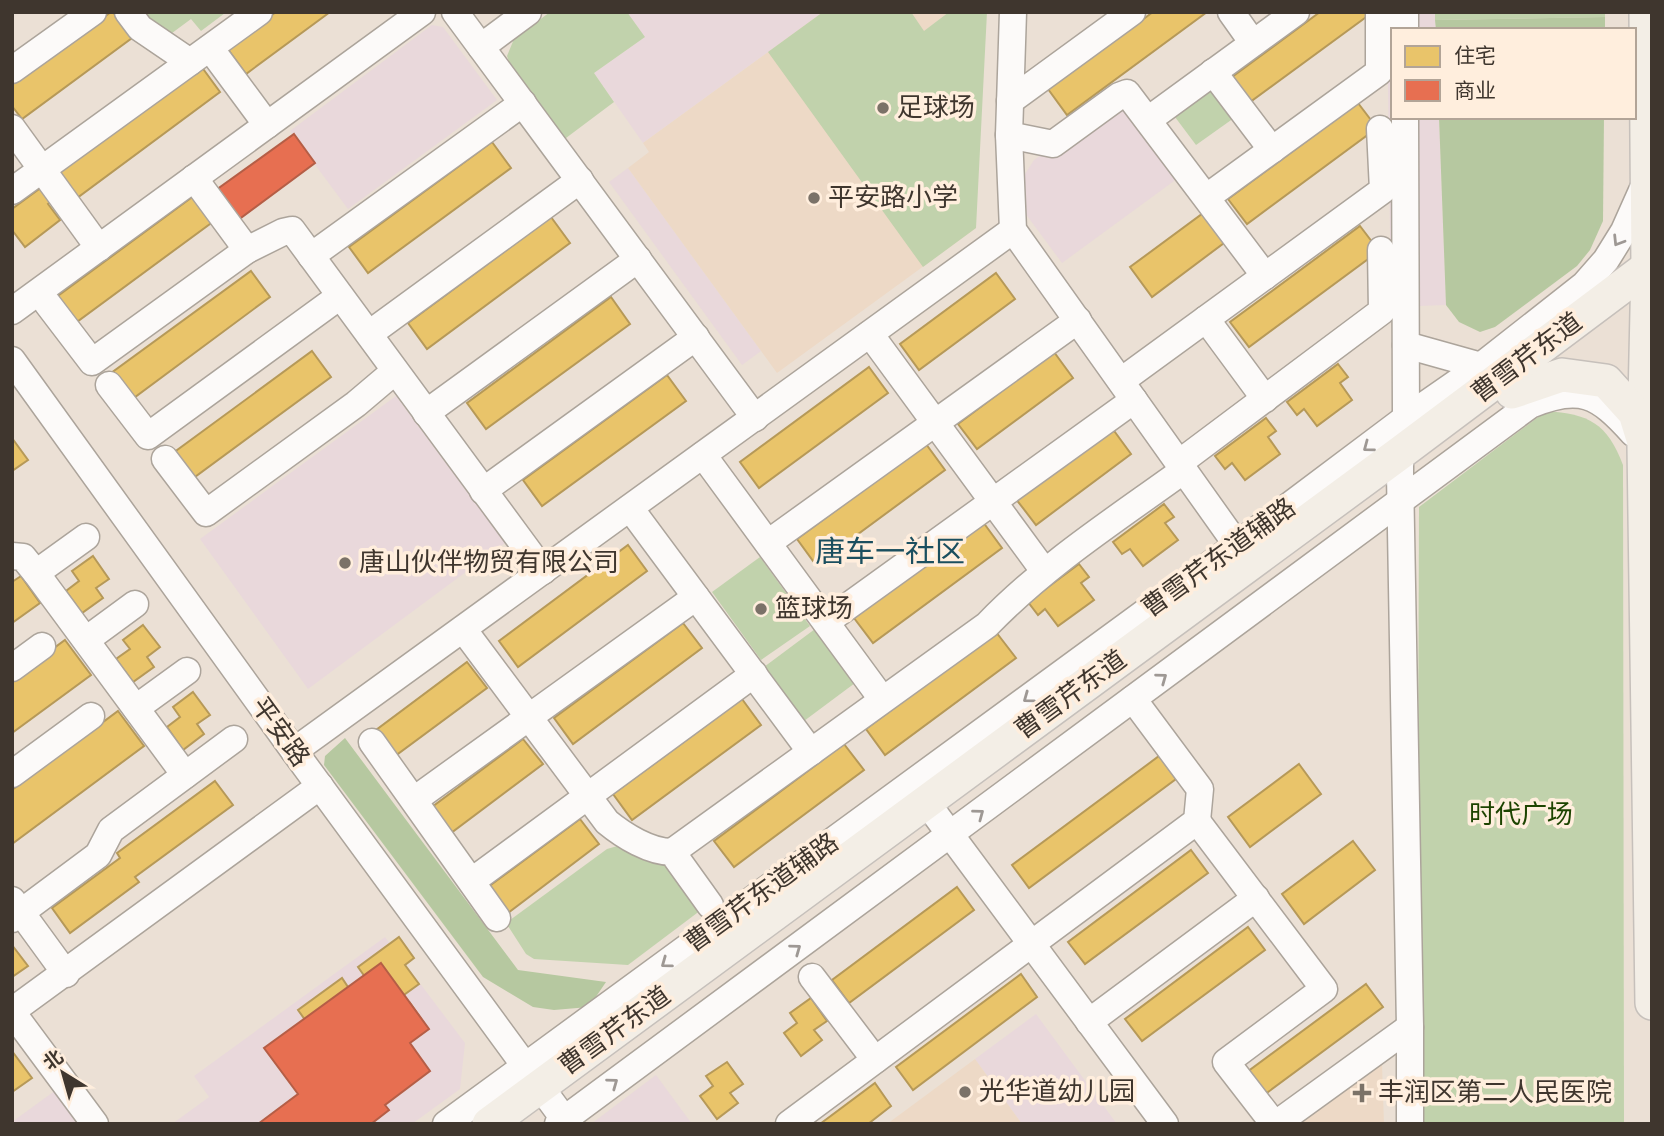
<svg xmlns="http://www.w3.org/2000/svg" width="1664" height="1136" font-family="'Alegreya Sans','Noto Sans SC',sans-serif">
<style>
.commercial{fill:#e9d8db}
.built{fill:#edd9c6}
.green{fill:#c1d2ac}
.forest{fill:#b6c8a0}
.homes{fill:#e9c46a;stroke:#b69958;stroke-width:2}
.shops{fill:#e76f51;stroke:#b55e46;stroke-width:2}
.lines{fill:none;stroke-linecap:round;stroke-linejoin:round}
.minor-casing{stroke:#aca49b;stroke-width:29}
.major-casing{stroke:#c6c0bb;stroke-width:36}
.minor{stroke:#fcfaf9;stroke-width:26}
.major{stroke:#f3eee6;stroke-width:33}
.oneway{stroke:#9e9894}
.poi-dot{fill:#7b7268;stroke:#fed;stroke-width:2.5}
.labels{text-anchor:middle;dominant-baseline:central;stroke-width:7;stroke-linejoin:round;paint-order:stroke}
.poi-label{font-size:26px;fill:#3f362e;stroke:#fed;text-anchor:start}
.street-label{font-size:26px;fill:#3f362e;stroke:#fed}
.park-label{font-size:26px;fill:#1d4400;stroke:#fed}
.quarter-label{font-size:30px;fill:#1b4f5f;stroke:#fed}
</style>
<rect width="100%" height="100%" fill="#ebe0d5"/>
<g class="commercial">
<path d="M627 12H823L643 143 594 73 645 37Z"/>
<path d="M1387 12H1435L1436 30H1393V117H1439L1446 305 1391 307Z"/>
<path d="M432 25 443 27 497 100 348 209 290 131Z"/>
<path d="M1121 101 1176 167 1174 181 1062 263 1022 209 1019 192 1025 174 1034 160Z"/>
<path d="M628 168 761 351 742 365 609 182Z"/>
<path d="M396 396 505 543 308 689 200 539Z"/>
<path d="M385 937 465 1043 460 1089 412 1124H172L209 1097 194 1076Z"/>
<path d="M1036 1014 1117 1124H1022L975 1059Z"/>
<path d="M656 1075 692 1124H591Z"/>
<path d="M56 1090 81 1124H12V1122Z"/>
</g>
<g class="built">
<path d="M823 12H949L925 31 976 228 777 373 628 168 649 152 643 143Z"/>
<path d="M975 1059 1022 1124H887Z"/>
<path d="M1382 1063 1384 1124H1299Z"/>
</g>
<g class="green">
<path d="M137 12H225V13L201 31 191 19 168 36Z"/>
<path d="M550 12H627L645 37 594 73 614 102 562 141 513 74 507 56 514 39Z"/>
<path d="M823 12H911L924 31 949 12H987L976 228 923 267 768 52Z"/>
<path d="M1435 12H1605V17L1435 20Z"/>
<path d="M1210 85 1234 118 1196 145 1172 113Z"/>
<path d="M1546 411C1589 414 1607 423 1623 465L1624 1124H1417L1419 507Z"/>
<path d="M760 557 810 626 761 660 712 592Z"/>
<path d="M815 629 855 683 804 721 764 667Z"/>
<path d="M628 843 666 864 701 910 628 965 534 959 526 954 506 923 607 849Z"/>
</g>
<g class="forest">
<path d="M1605 17V30H1436L1435 20Z"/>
<path d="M1439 117H1604L1603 221 1590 250 1577 266 1495 327 1480 332 1459 322 1446 305Z"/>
<path d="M345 738 518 970 606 982 589 1007 554 1010 533 1007 483 977 324 765 325 756Z"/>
</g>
<g class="homes">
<path d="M111 12H113L132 38 22 119 12 106V84Z"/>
<path d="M276 12H330L246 74 227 48Z"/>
<path d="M1153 12H1207L1067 115 1048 89Z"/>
<path d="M1320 12H1373L1246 105 1228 80Z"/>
<path d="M201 66 220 92 77 198 57 172Z"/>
<path d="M1358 103 1377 128 1247 224 1228 199Z"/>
<path d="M492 142 511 168 368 273 349 247Z"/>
<path d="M46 184 56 197 48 204 60 220 25 247 12 230V209Z"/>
<path d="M195 195 214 221 70 327 51 301Z"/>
<path d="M1206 211 1228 240 1152 297 1130 267Z"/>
<path d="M551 217 570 243 427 349 408 323Z"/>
<path d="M1360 226 1379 251 1249 347 1230 322Z"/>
<path d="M251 271 270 297 127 403 107 376Z"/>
<path d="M996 273 1015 299 919 370 900 344Z"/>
<path d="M611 297 630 324 486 429 467 403Z"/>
<path d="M312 351 331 377 188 482 169 456Z"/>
<path d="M1054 352 1073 378 977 449 958 424Z"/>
<path d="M1338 364 1348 377 1340 383 1352 400 1317 426 1304 409 1297 415 1287 402Z"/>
<path d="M869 367 888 393 759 488 740 462Z"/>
<path d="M667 375 686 401 542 506 523 480Z"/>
<path d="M1266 418 1276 431 1268 437 1280 454 1245 480 1232 463 1225 469 1215 456Z"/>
<path d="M1112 428 1131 454 1036 525 1016 499Z"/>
<path d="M12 438 28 460 12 471Z"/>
<path d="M926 444 945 470 816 565 797 539Z"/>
<path d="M1164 504 1174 517 1165 523 1178 540 1143 566 1130 549 1122 554 1113 542Z"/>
<path d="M983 522 1002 548 873 643 854 618Z"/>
<path d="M628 545 647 571 518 667 499 641Z"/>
<path d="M93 556 109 579 96 588 103 598 82 613 66 591 79 581 72 571Z"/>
<path d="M1079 564 1089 577 1081 583 1094 600 1058 626 1045 609 1038 615 1028 602Z"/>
<path d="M21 576 40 603 12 623V582Z"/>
<path d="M683 623 702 648 573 744 554 718Z"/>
<path d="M143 625 160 647 147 657 154 667 133 682 116 659 130 649 123 640Z"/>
<path d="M996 632 1016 658 885 755 866 729Z"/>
<path d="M65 640 91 675 12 733V679Z"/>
<path d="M467 662 487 688 391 759 372 733Z"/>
<path d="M193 692 210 715 197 724 204 734 183 750 167 727 180 717 173 707Z"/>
<path d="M742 699 761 725 632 820 613 794Z"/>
<path d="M118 711 144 746 12 844V790Z"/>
<path d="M523 739 543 764 447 836 428 810Z"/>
<path d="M844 744 864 770 734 867 714 841Z"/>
<path d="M1159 756 1176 779 1029 888 1012 865Z"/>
<path d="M1299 764 1321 794 1250 847 1228 817Z"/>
<path d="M215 781 233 805 135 877 139 882 70 933 52 908 120 858 117 853Z"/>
<path d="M580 819 599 844 504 916 484 890Z"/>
<path d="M1353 841 1375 870 1304 924 1282 894Z"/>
<path d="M1191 850 1208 873 1085 964 1068 942Z"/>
<path d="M957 887 974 910 849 1003 832 980Z"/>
<path d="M1248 927 1265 950 1142 1041 1125 1019Z"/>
<path d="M399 937 414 958 405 965 419 984 397 1000 403 1009 410 1003 428 1029 371 1070 353 1045 361 1039 355 1030 336 1044 322 1025 313 1031 298 1010 342 978 354 996 370 984 358 967Z"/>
<path d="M12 945 28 966 12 977Z"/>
<path d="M1021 974 1037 997 913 1090 896 1067Z"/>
<path d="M1366 984 1383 1007 1260 1098 1243 1075Z"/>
<path d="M811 998 827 1021 814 1030 822 1040 801 1056 784 1033 797 1023 790 1013Z"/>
<path d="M12 1051 32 1078 12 1092Z"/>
<path d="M727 1062 743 1084 730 1093 738 1103 717 1119 700 1096 713 1086 706 1076Z"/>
<path d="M875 1083 891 1106 868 1124H820Z"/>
</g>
<g class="shops">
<path d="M294 134 315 163 238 220 216 190Z"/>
<path d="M381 963 429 1029 410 1043 430 1071 385 1105 389 1110 371 1124H258L298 1094 264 1048Z"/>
</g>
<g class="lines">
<g class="minor-casing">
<g id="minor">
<path d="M128 12 140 28 190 62"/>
<path d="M455 12 755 418"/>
<path d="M1013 12 1009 135 1013 230 1237 545"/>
<path d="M1231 12 1253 43"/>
<path d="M1405 12V30"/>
<path d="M481 47 528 12"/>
<path d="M210 48 267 125"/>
<path d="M12 70 93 12"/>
<path d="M1213 72 1272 150"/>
<path d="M1010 101 1132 12"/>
<path d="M1405 117 1406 418 1400 453V475L1410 1027V1124"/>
<path d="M1148 120 1296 12"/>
<path d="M12 128 99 248"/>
<path d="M1009 135 1053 144 1119 96 1127 93 1265 276"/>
<path d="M194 178 247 250"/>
<path d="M12 191 259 12"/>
<path d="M1207 197 1379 72V14"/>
<path d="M311 256 523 103"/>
<path d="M47 303 92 362 247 250 283 232 292 230 543 571"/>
<path d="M12 311 422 12"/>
<path d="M1206 319 1265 399"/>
<path d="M369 334 580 180"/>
<path d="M870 334 1044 571"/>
<path d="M1406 345 1481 366"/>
<path d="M12 360 294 751 564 1119"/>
<path d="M1121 381 1383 190 1380 129"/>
<path d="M109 385 148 436 340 296"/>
<path d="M426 413 638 259"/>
<path d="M703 455 882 699"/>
<path d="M165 459 206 513 356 404 395 371"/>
<path d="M1179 463 1382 311 1381 250"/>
<path d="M483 491 696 337"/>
<path d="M630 508 811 752"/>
<path d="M768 543 1078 320"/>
<path d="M12 556 23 557 36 573 185 775"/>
<path d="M36 573 86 537"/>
<path d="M826 622 1134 400"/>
<path d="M463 629 607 822C624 836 650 852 672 852L710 905"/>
<path d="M86 640 135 604"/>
<path d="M12 668 42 646"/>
<path d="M136 708 187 671"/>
<path d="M372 742 497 918"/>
<path d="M294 751 1013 230"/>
<path d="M12 774 91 716"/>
<path d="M414 800 696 597"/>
<path d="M935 814 1165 1124"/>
<path d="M1197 821 1324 989 1226 1062 1274 1124"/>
<path d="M672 852 987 625C1046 564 1115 520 1184 470"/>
<path d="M472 881 754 674"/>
<path d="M12 900 66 974"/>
<path d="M12 919 98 855 111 830 234 739"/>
<path d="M812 977 875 1060"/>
<path d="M12 1011 320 786"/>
<path d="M12 1012 95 1124"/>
<path d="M1089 1022 1256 898"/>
<path d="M446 1124 1237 545 1406 418 1481 366 1584 285 1606 260 1624 231 1645 184"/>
<path d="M558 1124 1530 405C1580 384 1598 394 1633 433"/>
<path d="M789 1124 1197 821 1200 789 1133 699"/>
<path d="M1276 1124 1410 1027"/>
</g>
</g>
<g class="major-casing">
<g id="major">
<path d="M1646 12 1648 266 1644 445 1652 1003"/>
<path d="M1512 392 1562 375 1606 381 1635 413 1643 439"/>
<path d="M489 1124 1400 453 1652 264"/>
</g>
</g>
<use href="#minor" class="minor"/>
<use href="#major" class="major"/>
</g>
<defs><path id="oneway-chevron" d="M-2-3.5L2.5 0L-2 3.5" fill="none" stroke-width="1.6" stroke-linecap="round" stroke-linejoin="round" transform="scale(1.75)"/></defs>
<g class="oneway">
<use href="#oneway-chevron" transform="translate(1618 241) rotate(122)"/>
<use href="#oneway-chevron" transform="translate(1368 447) rotate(143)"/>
<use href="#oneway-chevron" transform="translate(1162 678) rotate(-36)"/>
<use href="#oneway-chevron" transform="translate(1028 698) rotate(144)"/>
<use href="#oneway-chevron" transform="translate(979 814) rotate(-37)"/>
<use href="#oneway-chevron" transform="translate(796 949) rotate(-36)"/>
<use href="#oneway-chevron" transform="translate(666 963) rotate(144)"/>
<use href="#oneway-chevron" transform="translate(613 1083) rotate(-36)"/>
</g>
<g class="poi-dot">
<circle cx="883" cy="108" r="7"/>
<circle cx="814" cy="198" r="7"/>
<circle cx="345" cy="563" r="7"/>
<circle cx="761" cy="609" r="7"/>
<circle cx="965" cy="1092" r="7"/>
<path d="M1358.5 1082.5h7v7h7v7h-7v7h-7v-7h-7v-7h7z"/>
</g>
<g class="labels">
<g class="poi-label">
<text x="897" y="108">足球场</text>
<text x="828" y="198">平安路小学</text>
<text x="359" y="563">唐山伙伴物贸有限公司</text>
<text x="775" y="609">篮球场</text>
<text x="979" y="1092">光华道幼儿园</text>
<text x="1378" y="1093">丰润区第二人民医院</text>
</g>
<g class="street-label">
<text transform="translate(1527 358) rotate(-37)">曹雪芹东道</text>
<text transform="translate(1219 558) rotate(-36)">曹雪芹东道辅路</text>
<text transform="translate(1071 695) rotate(-36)">曹雪芹东道</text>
<text transform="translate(280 732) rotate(54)">平安路</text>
<text transform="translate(762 893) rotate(-36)">曹雪芹东道辅路</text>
<text transform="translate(615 1031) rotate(-36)">曹雪芹东道</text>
</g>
<g class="park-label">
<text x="1521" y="815">时代广场</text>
</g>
<g class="quarter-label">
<text x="890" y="553">唐车一社区</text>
</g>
</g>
<rect width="1664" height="1136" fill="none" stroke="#3f362e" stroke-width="28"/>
<rect x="1391" y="28" width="245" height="91" fill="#ffeedd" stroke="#b2a497" stroke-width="2"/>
<rect x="1405" y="46" width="35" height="21" fill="#e9c46a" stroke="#b2a497" stroke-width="2"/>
<text x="1454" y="63" font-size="21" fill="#3f362e">住宅</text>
<rect x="1405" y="80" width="35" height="21" fill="#e76f51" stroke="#b2a497" stroke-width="2"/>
<text x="1454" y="98" font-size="21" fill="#3f362e">商业</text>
<g transform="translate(63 1073) rotate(323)" stroke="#ffeedd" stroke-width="5" paint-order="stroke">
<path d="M0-5L12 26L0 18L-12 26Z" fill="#3f362e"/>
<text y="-10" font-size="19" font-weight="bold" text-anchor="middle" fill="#3f362e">北</text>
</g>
</svg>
